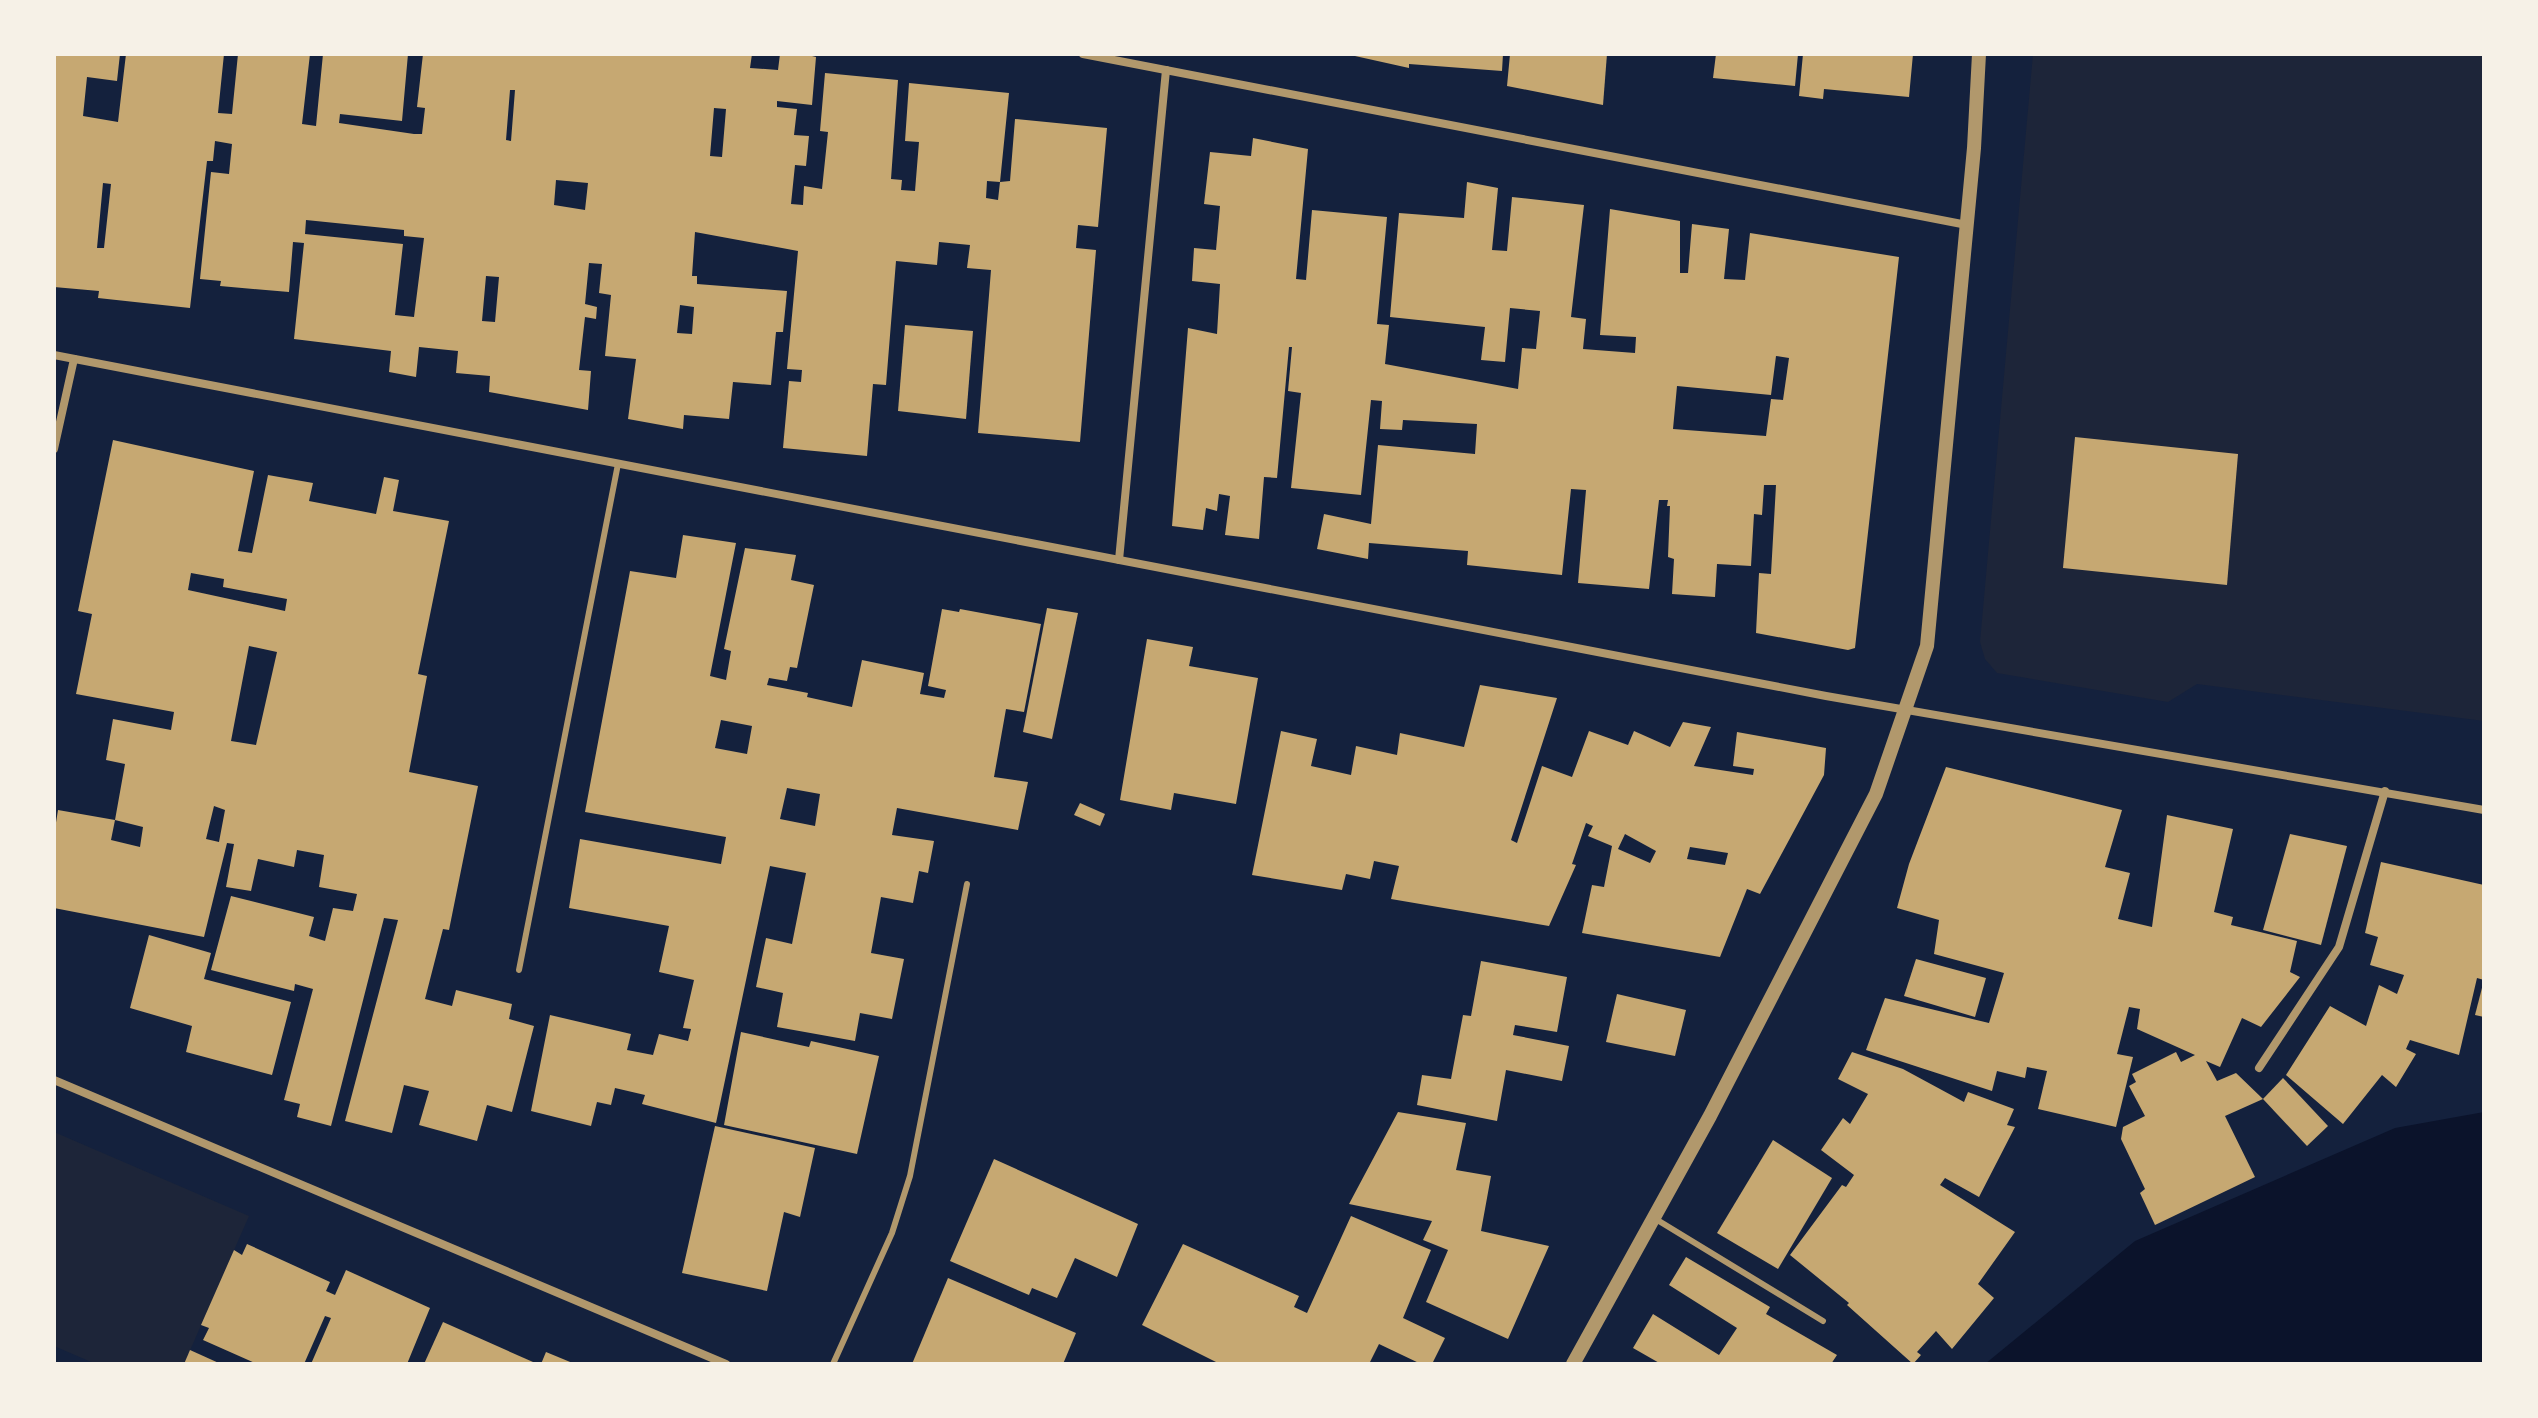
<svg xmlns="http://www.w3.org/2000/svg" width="2538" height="1418" font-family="Rubik,sans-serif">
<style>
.green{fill:#1d2539}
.water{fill:#0b132b}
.building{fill:#c6a872;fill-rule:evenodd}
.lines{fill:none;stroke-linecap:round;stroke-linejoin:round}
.service{stroke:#b1986c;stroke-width:6}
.minor{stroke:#b1986c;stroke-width:8}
.tertiary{stroke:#b1986c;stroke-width:14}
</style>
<rect width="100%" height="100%" fill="#14213d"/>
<g class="green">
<path d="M2033 54H2484V721L2197 684 2168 702 1997 673 1985 659 1980 642Z"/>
<path d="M54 1132 249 1216 184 1364H96L54 1346Z"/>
</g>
<path class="water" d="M2484 1112V1364H1985L2135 1241 2395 1128Z"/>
<g class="building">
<path d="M54 54H120L117 81 87 77 83 116 118 122 126 54H224L218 113 232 114 238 54H310L302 124 316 126 323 54H408L402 121 340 114 339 123 414 134H422L425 108 417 107 423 54H752L750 68 778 70 780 54H804L816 57 812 105 777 101V107L797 109 794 135 809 136 806 166 795 165 791 204 803 205 804 186 822 189 828 132 820 131 825 73 898 80 891 179 902 180 901 190 915 191 919 142 905 141 909 83 1009 93 1000 182 1010 181 1015 119 1107 128 1098 227 1078 225 1076 248 1096 250 1080 442 978 433 991 270 967 268 970 245 939 242 937 265 896 261 886 385 873 384 867 456 783 448 789 381 801 382 802 370 787 369 798 251 695 232 692 276H697V284L787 291 783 332H776L771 385 733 382 729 419 684 415 683 429 628 419 636 359 605 356 611 295 599 293 602 264 589 263 585 304 597 307 596 319 585 317 579 370 591 371 588 410 489 392 490 376 456 373 458 351 419 347 416 377 389 372 391 351 294 339 304 243 293 242 289 292 220 286 221 281 200 279 211 172 229 174 232 144 215 141 213 161H207L190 308 98 298 99 291 54 287ZM510 90H515L511 141 506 140ZM714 108 726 109 722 157 710 156ZM556 180 588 183 585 210 554 205ZM987 181 1000 182 998 200 986 198ZM103 183 111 184 104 248H97ZM306 220 404 230V236L424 238 414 317 395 315 403 244 305 234ZM486 276 499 277 495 322 482 321ZM680 305 694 307 692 334 677 333Z"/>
<path d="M1346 54H1503L1502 71 1409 64V68Z"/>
<path d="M1510 54H1607L1603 105 1507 86Z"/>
<path d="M1716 54H1798L1795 86 1713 78Z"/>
<path d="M1803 54H1913L1909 97 1824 89 1823 99 1799 96Z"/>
<path d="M1253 138 1308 149 1296 279 1306 280 1312 210 1387 217 1377 324 1389 325 1385 364 1518 389 1522 348 1536 349 1540 311 1510 308 1505 362 1481 360 1485 327 1390 317 1399 213 1464 218 1467 182 1498 188 1492 250 1507 251 1512 197 1584 205 1571 317 1586 319 1583 349 1635 353 1636 337 1600 335 1610 209 1680 221V273H1688L1692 224 1729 229 1724 279 1745 280 1750 233 1899 257 1855 648 1848 650 1756 633 1759 573 1771 574 1776 485H1764L1762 515 1754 514 1751 566 1717 564 1715 597 1672 594 1674 559 1668 557 1670 506H1667L1668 500H1659L1649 589 1578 583 1586 490 1571 489 1562 575 1467 565 1468 551 1369 543 1368 559 1317 549 1324 514 1371 524 1378 445 1475 454 1477 424 1403 420 1402 430 1380 429 1382 401 1371 400 1361 495 1291 488 1301 393 1288 391 1292 347H1289L1277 478 1264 477 1259 539 1225 535 1230 496 1219 494 1217 511 1206 508 1203 530 1172 526 1188 328 1217 334 1220 284 1192 281 1194 248 1216 250 1220 206 1204 204 1210 152 1251 156ZM1776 356 1789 358 1783 400 1771 399 1766 436 1673 429 1677 386 1771 395Z"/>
<path d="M905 325 973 331 966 419 898 411Z"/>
<path d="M2075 437 2238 454 2227 585 2063 568Z"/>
<path d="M113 440 254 471 238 551 252 553 268 475 313 483 309 501 376 514 384 477 399 480 393 511 449 521 418 674 427 676 409 772 478 786 449 930 443 929 425 999 452 1006 456 990 512 1004 509 1019 534 1026 512 1112 487 1105 477 1141 419 1125 429 1091 404 1085 392 1133 345 1121 398 920 384 918 331 1126 297 1117 300 1104 284 1100 313 989 295 984 294 991 211 970 231 896 314 917 309 936 325 941 333 908 353 911 357 894 319 887 324 855 297 850 294 867 258 859 251 891 226 887 234 844 227 843 204 937 54 908V835L58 810 115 820 111 840 140 847 143 827 115 820 125 764 106 760 113 719 171 730 174 712 76 694 92 614 78 611ZM191 573 224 579 223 587 287 599 285 611 188 590ZM249 646 277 652 256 745 231 741ZM214 806 225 810 219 842 206 839Z"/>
<path d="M683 535 736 543 710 676 726 680 731 651 724 649 745 548 796 555 791 580 814 585 797 668 790 667 787 681 769 678 767 685 808 693 807 697 852 707 862 660 924 673 920 694 944 698 946 690 928 686 942 609 959 612 960 609 1041 624 1024 712 1006 709 994 777 1028 782 1018 830 897 808 892 835 934 841 928 873 919 871 913 903 881 897 871 953 904 959 892 1019 860 1013 855 1041 777 1027 783 993 756 987 766 938 792 944 806 873 770 866 716 1123 642 1104 645 1095 615 1088 611 1105 597 1102 591 1126 531 1111 550 1015 631 1034 627 1050 653 1055 659 1034 688 1041 691 1029 683 1028 694 980 659 972 669 926 569 908 580 839 721 864 726 837 585 812 630 571 676 578ZM721 720 752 726 747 754 715 748ZM787 788 820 794 815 826 780 819Z"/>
<path d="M1047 608 1078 613 1052 739 1023 732Z"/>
<path d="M1147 639 1193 647 1189 666 1258 678 1236 804 1174 793 1171 810 1120 800Z"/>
<path d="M1480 685 1557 698 1511 840 1517 843 1542 766 1572 777 1589 731 1628 745 1634 731 1670 747 1683 722 1711 727 1694 766 1753 775 1754 769 1733 766 1737 732 1826 748 1824 775 1760 894 1747 889 1720 957 1582 933 1592 885 1604 887 1612 846 1588 836 1593 826 1586 823 1572 864 1576 865 1549 926 1391 899 1399 866 1374 861 1370 879 1346 874 1342 890 1252 875 1281 731 1317 739 1311 766 1351 775 1356 746 1397 755 1400 733 1464 747ZM1625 834 1656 851 1650 863 1618 849ZM1690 847 1728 853 1725 865 1687 859Z"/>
<path d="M1946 767 2122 810 2105 867 2130 873 2118 919 2152 927 2167 815 2233 829 2214 912 2233 917 2231 925 2297 941 2290 972 2300 977 2261 1027 2242 1018 2220 1067 2206 1061 2217 1081 2236 1073 2263 1099 2225 1116 2255 1177 2155 1225 2140 1193 2145 1189 2121 1139 2123 1127 2145 1116 2129 1086 2136 1082 2132 1074 2176 1052 2181 1062 2195 1055 2137 1029 2140 1009 2129 1007 2117 1054 2133 1057 2116 1127 2038 1109 2047 1071 2027 1067 2025 1078 1997 1071 1992 1091 1866 1050 1885 998 1989 1023 2004 973 1934 954 1939 920 1897 908 1909 864Z"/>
<path d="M1080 803 1105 814 1100 826 1074 815Z"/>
<path d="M2290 834 2347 846 2321 945 2263 930Z"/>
<path d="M2381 862 2484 885V980L2477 978 2459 1055 2410 1040 2406 1049 2416 1054 2396 1087 2382 1075 2343 1124 2286 1075 2330 1006 2366 1026 2379 985 2397 994 2404 975 2370 965 2378 937 2365 933Z"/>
<path d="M149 935 211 953 204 979 291 1002 272 1075 186 1052 192 1026 130 1008Z"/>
<path d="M1916 959 1986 978 1975 1017 1904 996Z"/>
<path d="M1481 961 1567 977 1557 1032 1515 1025 1513 1035 1569 1046 1562 1081 1506 1070 1497 1121 1417 1105 1422 1075 1451 1079 1463 1015 1471 1016Z"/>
<path d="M2483 984H2484V1017L2475 1015Z"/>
<path d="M1617 994 1686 1010 1675 1056 1606 1042Z"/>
<path d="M741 1032 809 1047 811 1041 879 1056 857 1154 724 1125Z"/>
<path d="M1852 1052 1903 1069 1964 1102 1968 1092 2014 1109 2007 1125 2015 1127 1979 1197 1945 1178 1940 1185 2015 1232 1978 1284 1994 1298 1952 1349 1936 1331 1917 1352 1921 1355 1913 1364 1847 1305 1849 1303 1790 1255 1842 1185 1846 1187 1854 1175 1821 1150 1843 1118 1850 1124 1868 1094 1838 1079Z"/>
<path d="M2283 1078 2328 1126 2307 1146 2263 1099Z"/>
<path d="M1398 1112 1466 1123 1456 1170 1491 1176 1481 1231 1549 1246 1508 1339 1426 1302 1448 1250 1423 1240 1432 1221 1349 1204Z"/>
<path d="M715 1126 815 1148 800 1217 784 1212 767 1291 682 1273Z"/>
<path d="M1773 1140 1832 1178 1778 1269 1717 1233Z"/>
<path d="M994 1159 1138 1224 1117 1277 1075 1258 1057 1298 1032 1288 1029 1295 950 1261Z"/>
<path d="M1351 1216 1431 1250 1403 1318 1445 1338 1432 1364H1421L1379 1344 1369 1364H1220L1142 1325 1183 1244 1299 1296 1294 1307 1307 1313Z"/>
<path d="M247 1244 330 1282 326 1291 335 1295 346 1270 430 1308 407 1364H311L331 1318 325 1316 304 1364H257L203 1340 209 1328 201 1325 234 1250 242 1255Z"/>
<path d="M1686 1257 1770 1307 1766 1314 1837 1355 1831 1364H1661L1633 1348 1653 1314 1719 1355 1737 1328 1669 1285Z"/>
<path d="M948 1278 1076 1333 1063 1364H912Z"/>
<path d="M443 1322 533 1362 532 1364H424Z"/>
<path d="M190 1350 221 1364H184Z"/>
<path d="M546 1352 575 1364H541Z"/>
</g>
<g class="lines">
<g class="service">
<path d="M519 970 618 464"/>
<path d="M1654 1218 1823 1321"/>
<path d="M833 1364 892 1233 910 1176 967 884"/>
</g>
<g class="minor">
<path d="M1083 54 1967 225"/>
<path d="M54 355 1826 696 2484 810"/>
<path d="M54 449 74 359"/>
<path d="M1119 560 1166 70"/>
<path d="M2259 1068 2339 947 2385 791"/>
<path d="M54 1080 726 1364"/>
</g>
<path class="tertiary" d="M1573 1364 1710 1116 1876 794 1927 646 1974 148 1979 54"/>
</g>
<rect width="2538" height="1418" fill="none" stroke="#f6f1e7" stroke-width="112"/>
</svg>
